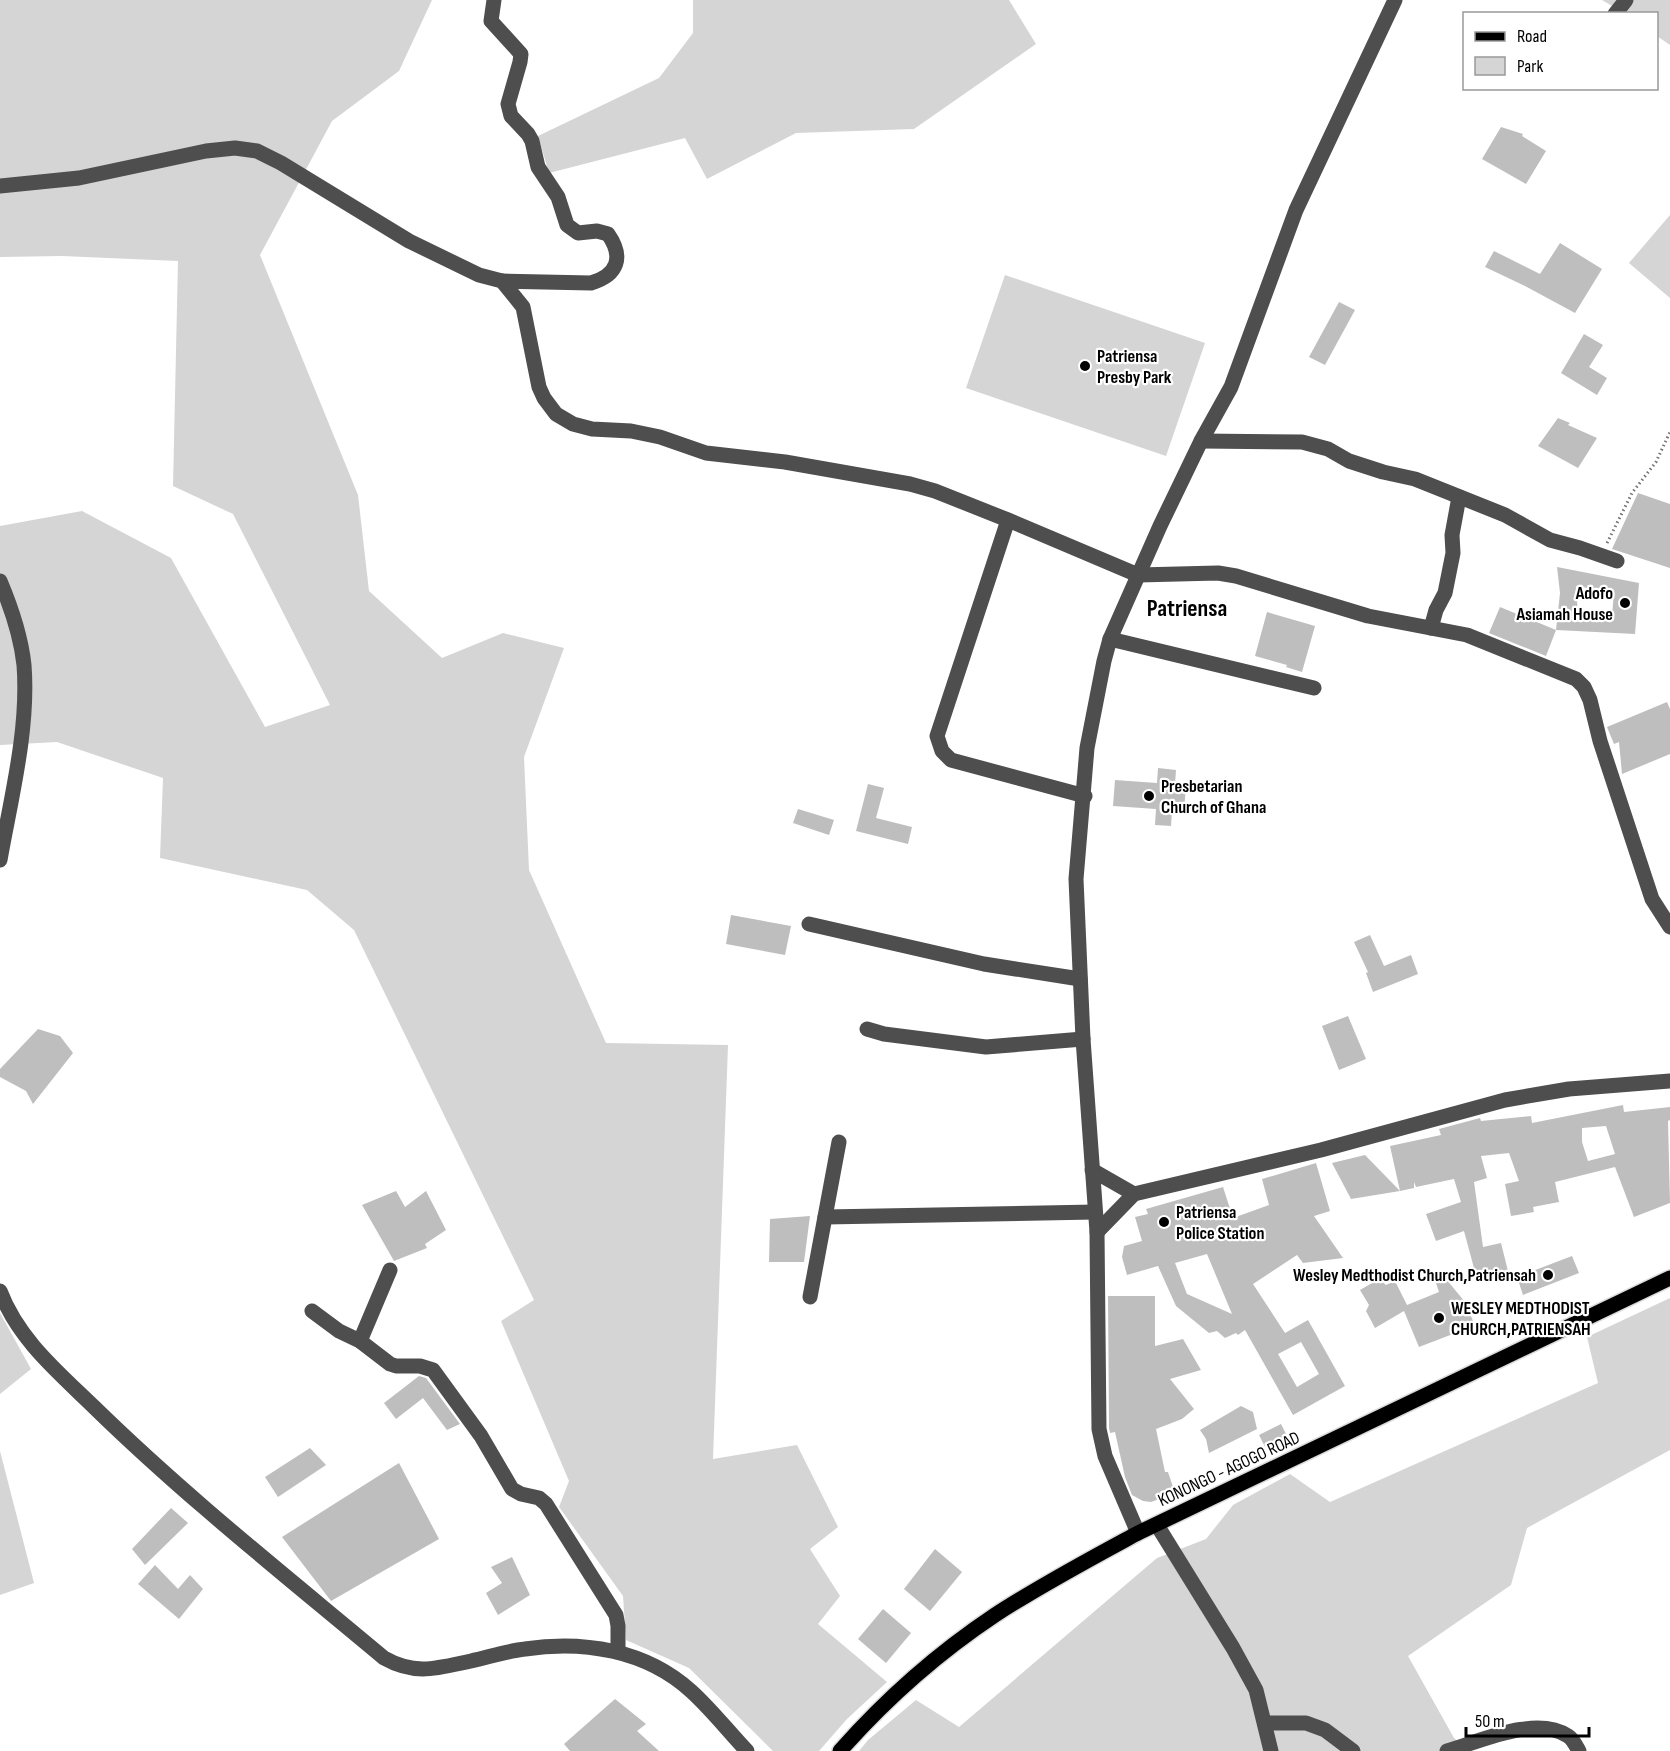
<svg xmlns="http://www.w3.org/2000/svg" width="1670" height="1751" font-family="'Sofia Sans Condensed',sans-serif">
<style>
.green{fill:#d5d5d5}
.building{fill:#bebebe;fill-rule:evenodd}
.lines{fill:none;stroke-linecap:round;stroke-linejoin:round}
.major-casing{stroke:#dbdbdb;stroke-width:18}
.path{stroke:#707070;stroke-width:3;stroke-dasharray:1.5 3;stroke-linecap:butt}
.minor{stroke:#4e4e4e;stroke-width:15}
.major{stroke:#000;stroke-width:15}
.poi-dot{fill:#000;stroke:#fff;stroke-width:2}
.labels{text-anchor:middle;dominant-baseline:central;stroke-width:4.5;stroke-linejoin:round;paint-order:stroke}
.poi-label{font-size:18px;font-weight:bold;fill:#000;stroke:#fff;text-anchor:start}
.street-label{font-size:18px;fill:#000;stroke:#fff}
.district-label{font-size:24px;font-weight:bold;fill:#000;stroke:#fff}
</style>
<rect width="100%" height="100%" fill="#fff"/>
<g class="green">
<path d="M0 0H432L399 71 332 121 260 255 358 495 369 591 442 658 503 633 564 648 524 757 529 870 606 1043 728 1045 713 1459 797 1445 838 1527 810 1549 840 1596 818 1624 887 1682 847 1719 819 1751H773L689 1668 626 1640 623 1596 559 1507 569 1481 501 1321 534 1300 354 930 307 890 160 858 163 778 57 742 0 745V526L82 511 171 558 265 727 330 705 233 514 173 486 178 261 62 256 0 257Z"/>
<path d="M693 0H1009L1036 44 914 129 796 133 707 179 685 138 549 173 538 136 659 78 693 33Z"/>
<path d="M1602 0H1670V45L1657 36 1656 14 1624 13Z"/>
<path d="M1670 215V298L1629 263Z"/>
<path d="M1005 275 1205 343 1166 456 966 388Z"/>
<path d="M1670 1298V1450L1527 1528 1511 1585 1408 1656 1454 1738 1469 1751H859L868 1740 916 1700 959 1727 1157 1558 1206 1539 1233 1505 1290 1474 1330 1502 1598 1383 1587 1337Z"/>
<path d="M0 1313 31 1369 0 1394Z"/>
<path d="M0 1451 34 1583 0 1595Z"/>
</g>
<g class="building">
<path d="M1501 127 1523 134 1522 136 1546 151 1526 184 1482 159Z"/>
<path d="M1560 243 1602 269 1575 313 1525 286 1485 267 1494 251 1540 274Z"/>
<path d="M1339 302 1355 310 1325 365 1309 357Z"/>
<path d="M1584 334 1603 345 1589 367 1607 378 1597 395 1561 373Z"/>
<path d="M1558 418 1570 423 1568 425 1597 438 1578 468 1538 446Z"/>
<path d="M1638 493 1670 504V568L1612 549Z"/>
<path d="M1557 567 1639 583 1635 634 1556 630 1560 593ZM1576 586 1614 592 1612 616 1578 615Z"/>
<path d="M1500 607 1556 630 1546 656 1489 633Z"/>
<path d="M1267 612 1315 626 1302 672 1286 667 1287 665 1255 656Z"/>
<path d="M1667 702 1670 709V754L1622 774 1619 742 1614 744 1607 727Z"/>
<path d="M1158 768 1176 770 1175 784 1186 785 1184 811 1172 810 1171 826 1155 825 1156 809 1113 806 1115 780 1157 783Z"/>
<path d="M868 784 884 788 876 818 912 827 908 844 856 831Z"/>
<path d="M798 809 834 820 829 835 793 823Z"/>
<path d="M731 915 791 926 785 955 726 944Z"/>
<path d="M1370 935 1384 966 1411 955 1418 974 1373 992 1366 973 1368 972 1354 942Z"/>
<path d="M1348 1016 1366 1059 1339 1070 1322 1026Z"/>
<path d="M38 1029 60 1036 73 1053 33 1104 26 1091 0 1077V1069Z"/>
<path d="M1623 1105 1624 1112 1670 1107V1120L1668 1121 1670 1203 1634 1217 1615 1167 1555 1182 1559 1202 1533 1207 1534 1212 1511 1216 1505 1184 1519 1181 1509 1153 1481 1156 1487 1178 1474 1182 1483 1247 1501 1243 1509 1275 1478 1283 1464 1231 1436 1241 1426 1214 1461 1202 1454 1179 1416 1187 1414 1182V1188L1400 1191 1390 1146 1441 1135 1439 1129 1480 1118 1481 1121 1531 1116 1532 1123ZM1606 1126 1615 1154 1588 1161 1582 1142V1128Z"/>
<path d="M1365 1155 1400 1191 1351 1199 1332 1163Z"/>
<path d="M1316 1163 1330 1211 1314 1216 1343 1258 1303 1263 1297 1255 1253 1284 1285 1333 1308 1320 1345 1386 1293 1415 1245 1330 1238 1335 1236 1333 1225 1338 1217 1331 1209 1333 1176 1306 1158 1266 1127 1275 1122 1257 1124 1246 1142 1241 1135 1217 1148 1214 1146 1209 1223 1187 1233 1218 1269 1205 1262 1179ZM1207 1254 1232 1314 1187 1294 1175 1263ZM1301 1342 1319 1374 1297 1387 1278 1354Z"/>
<path d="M396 1191 405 1207 426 1191 446 1230 425 1244 427 1248 394 1261 362 1205Z"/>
<path d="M810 1216 804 1262H769L770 1219Z"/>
<path d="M1572 1256 1579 1273 1523 1295 1517 1277Z"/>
<path d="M1379 1279 1386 1285 1395 1281 1407 1305 1439 1292 1436 1283 1446 1279 1465 1302 1476 1328 1459 1335 1458 1332 1419 1347 1404 1311 1375 1328 1366 1311 1369 1305 1360 1290Z"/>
<path d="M1108 1296H1155V1346L1183 1339 1201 1370 1170 1379 1194 1409 1182 1419 1156 1429 1165 1472H1168L1175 1493 1151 1502 1143 1501 1132 1495 1125 1477 1115 1432 1110 1433 1109 1428Z"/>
<path d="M419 1376 426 1378 460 1424 447 1430 423 1398 396 1419 384 1403Z"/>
<path d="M1241 1406 1253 1412 1257 1429 1209 1453 1206 1439 1200 1430Z"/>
<path d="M1281 1424 1287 1436 1265 1447 1259 1435Z"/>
<path d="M310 1448 326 1465 278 1497 265 1477Z"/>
<path d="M399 1463 439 1539 331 1601 282 1537Z"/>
<path d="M171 1508 188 1523 145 1565 132 1549Z"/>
<path d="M935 1549 962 1572 930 1611 904 1589Z"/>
<path d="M512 1557 530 1595 498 1615 486 1593 502 1583 491 1567Z"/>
<path d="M155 1565 178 1589 190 1575 203 1589 179 1619 138 1584Z"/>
<path d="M883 1609 911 1633 886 1663 858 1639Z"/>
<path d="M615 1699 646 1724 637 1731 659 1751H570L564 1744Z"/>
</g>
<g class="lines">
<g class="major-casing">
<path id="major" d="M840 1751C885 1700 938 1653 995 1615 1041 1585 1090 1559 1138 1533L1670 1278"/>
</g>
<path class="path" d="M1607 543 1632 493 1656 462 1670 432"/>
<g class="minor">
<path d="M494 0 491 21 521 54 520 62 508 104 511 116 528 134 532 141 538 167 558 197 567 225 578 233 597 231 608 234C624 257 618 275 591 283L502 281"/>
<path d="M1615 14 1626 0"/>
<path d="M0 186 79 178 206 151 235 148 257 151 281 163 409 241 479 275 502 281 523 307 539 387 544 398 556 414 573 424 592 429 631 431 660 437 706 453 785 462 910 484 935 491 1008 520 1138 575 1218 573 1236 576 1368 616 1467 635 1576 679 1584 687 1590 700 1600 741 1652 899 1670 927"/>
<path d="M1201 441 1302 442 1328 449 1349 461 1383 472 1415 479 1505 515 1550 540 1580 548 1617 561"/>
<path d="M1008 520 937 736 942 751 951 760 1085 796"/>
<path d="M0 581C11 607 21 637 24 665 29 729 11 798 0 860"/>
<path d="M1431 628 1436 610 1445 593 1453 553 1452 535 1459 497"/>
<path d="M1110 639 1314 688"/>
<path d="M809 924 984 964 1080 979"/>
<path d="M867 1029 884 1034 986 1047 1083 1039"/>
<path d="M1092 1170 1134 1194"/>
<path d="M825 1217 1095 1212"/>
<path d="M1097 1232 1134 1194 1321 1150 1505 1100 1569 1089 1670 1081"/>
<path d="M0 1291C18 1339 58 1372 94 1407 185 1496 286 1576 384 1658 416 1676 438 1668 471 1661 489 1657 507 1651 525 1649 583 1640 646 1650 691 1691 711 1709 728 1731 747 1751"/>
<path d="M810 1297 839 1142"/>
<path d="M312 1311 339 1331 360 1341 390 1364 396 1366H420L433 1370 481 1436 512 1489 521 1494 539 1498 546 1504 616 1615 618 1626V1651"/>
<path d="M360 1341 390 1270"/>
<path d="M1157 1525 1233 1648 1256 1690 1271 1751"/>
<path d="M1138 1533 1105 1456 1099 1429 1097 1232 1083 1039 1076 879 1087 748 1104 661 1110 639 1160 526 1201 441 1231 387 1296 210 1395 0"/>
<path d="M1265 1723H1306L1325 1730 1353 1751"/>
<path d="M1447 1751C1481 1741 1536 1715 1568 1736 1573 1739 1576 1746 1579 1751"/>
</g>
<use href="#major" class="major"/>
</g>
<g class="poi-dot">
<circle cx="1085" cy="366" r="6"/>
<circle cx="1625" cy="603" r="6"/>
<circle cx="1149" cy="796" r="6"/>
<circle cx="1164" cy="1222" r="6"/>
<circle cx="1548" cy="1275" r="6"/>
<circle cx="1439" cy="1318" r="6"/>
</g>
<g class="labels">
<g class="poi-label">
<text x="1097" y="356">Patriensa<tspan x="1097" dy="21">Presby Park</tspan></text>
<text x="1613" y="593" text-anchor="end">Adofo<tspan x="1613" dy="21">Asiamah House</tspan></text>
<text x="1161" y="786">Presbetarian<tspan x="1161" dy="21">Church of Ghana</tspan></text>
<text x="1176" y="1212">Patriensa<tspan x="1176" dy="21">Police Station</tspan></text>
<text x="1536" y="1275" text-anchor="end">Wesley Medthodist Church,Patriensah</text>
<text x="1451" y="1308">WESLEY MEDTHODIST<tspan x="1451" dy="21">CHURCH,PATRIENSAH</tspan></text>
</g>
<g class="street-label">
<text transform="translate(1229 1469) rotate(-25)">KONONGO - AGOGO ROAD</text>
</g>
<g class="district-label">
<text x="1187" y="608">Patriensa</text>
</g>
</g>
<rect x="1463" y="12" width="195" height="78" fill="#ffffff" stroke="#999999" stroke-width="1.5"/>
<rect x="1475" y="32" width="30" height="9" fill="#000000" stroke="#999999" stroke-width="1.5"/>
<text x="1517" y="42" font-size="18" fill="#000000">Road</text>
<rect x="1475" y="57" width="30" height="18" fill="#d5d5d5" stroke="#999999" stroke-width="1.5"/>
<text x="1517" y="72" font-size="18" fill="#000000">Park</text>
<path d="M1466 1727v9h123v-9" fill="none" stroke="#000000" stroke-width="3"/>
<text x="1475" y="1727" font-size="18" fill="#000000" stroke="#ffffff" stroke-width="4.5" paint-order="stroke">50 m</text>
</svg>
